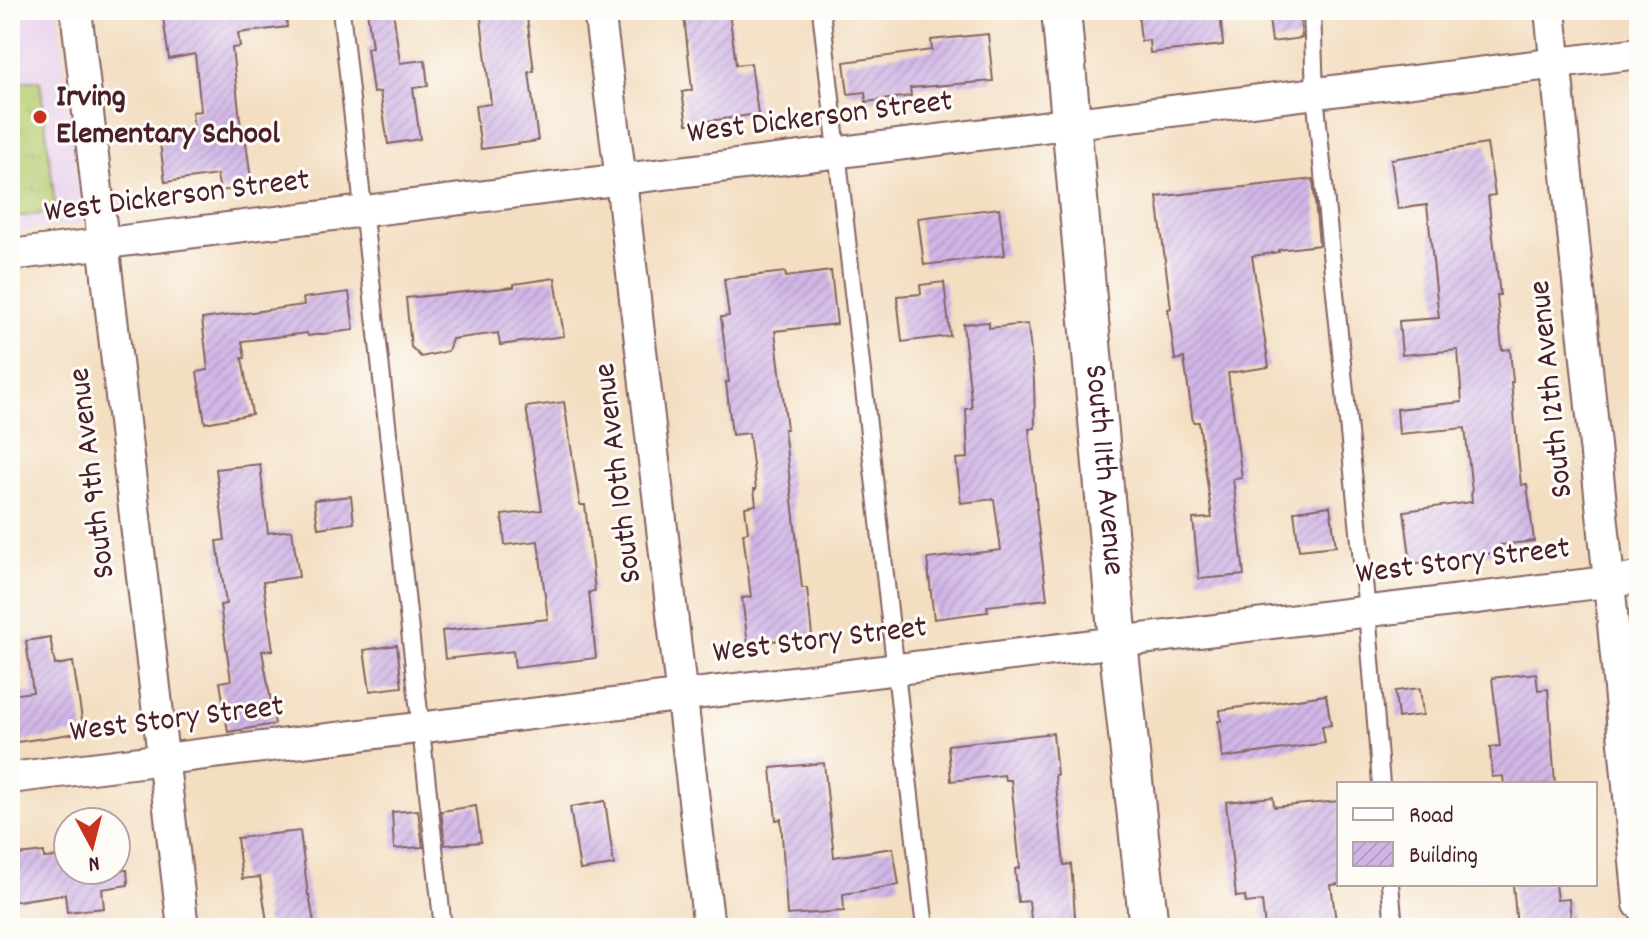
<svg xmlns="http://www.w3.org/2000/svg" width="1649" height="938" font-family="Dekko,sans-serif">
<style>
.built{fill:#e9d2ed}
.grass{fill:url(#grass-tufts);stroke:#80764e;stroke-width:2}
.building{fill:url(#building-hatch)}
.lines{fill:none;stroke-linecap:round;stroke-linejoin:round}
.service-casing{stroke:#856260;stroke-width:20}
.minor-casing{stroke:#856260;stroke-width:34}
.tertiary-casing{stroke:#856260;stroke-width:42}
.service{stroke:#fff;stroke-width:16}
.minor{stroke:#fff;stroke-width:30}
.tertiary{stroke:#fff;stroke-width:38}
.poi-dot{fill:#c8321e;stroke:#fdfcf7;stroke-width:3}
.labels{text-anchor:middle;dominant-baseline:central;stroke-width:6;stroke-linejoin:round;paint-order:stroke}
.poi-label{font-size:32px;font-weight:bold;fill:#4a1f2b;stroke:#fdfcf7;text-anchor:start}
.street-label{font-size:32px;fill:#4a1f2b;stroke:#fdfcf7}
</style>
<defs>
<pattern id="grass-tufts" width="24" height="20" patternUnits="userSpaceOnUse" patternTransform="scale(2)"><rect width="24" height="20" fill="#b5cc70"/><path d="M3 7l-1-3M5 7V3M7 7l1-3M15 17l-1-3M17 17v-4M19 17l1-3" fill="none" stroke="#9daf61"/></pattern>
<pattern id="building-hatch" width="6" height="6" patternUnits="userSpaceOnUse" patternTransform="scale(2)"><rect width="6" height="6" fill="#d0b6e6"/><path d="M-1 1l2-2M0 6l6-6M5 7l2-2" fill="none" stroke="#b49cc5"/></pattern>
</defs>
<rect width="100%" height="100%" fill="#fdfcf7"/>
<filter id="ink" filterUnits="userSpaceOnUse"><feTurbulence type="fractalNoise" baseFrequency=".0125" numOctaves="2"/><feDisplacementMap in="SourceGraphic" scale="16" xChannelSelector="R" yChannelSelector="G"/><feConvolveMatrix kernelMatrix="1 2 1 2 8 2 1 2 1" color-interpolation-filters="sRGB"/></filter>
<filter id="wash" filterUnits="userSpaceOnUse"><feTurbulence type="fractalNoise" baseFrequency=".006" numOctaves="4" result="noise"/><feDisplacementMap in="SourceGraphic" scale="32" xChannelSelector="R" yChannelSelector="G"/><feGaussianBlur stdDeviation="1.8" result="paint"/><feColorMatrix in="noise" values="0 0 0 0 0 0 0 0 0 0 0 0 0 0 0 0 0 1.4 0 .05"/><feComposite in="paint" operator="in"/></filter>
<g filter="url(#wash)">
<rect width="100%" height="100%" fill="#f3dec1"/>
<path class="built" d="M10 10H58L82 224 10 232Z"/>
<path class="grass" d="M40 80 56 212 10 218V83Z"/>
<g id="blocks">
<g class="building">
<path d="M162 10H286L287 27 238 33 240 47 232 48 241 128 244 127 252 187 220 191 217 175 165 182 159 135 194 130 192 112 201 111 195 54 169 59Z"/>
<path d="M367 10H393L400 63 425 60 428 86 413 88 420 139 388 144 380 92 373 93 367 48 372 47Z"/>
<path d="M480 10H526L534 71 529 72 538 141 481 149 475 106 491 104Z"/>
<path d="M1143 10H1220L1223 45 1150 53 1149 40 1141 41 1138 13H1143Z"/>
<path d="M1268 10H1299L1302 38 1272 42Z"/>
<path d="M729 11 736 65 751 63 758 114 687 124 682 92 692 90 684 16Z"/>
<path d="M988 34 993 81 910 88 911 96 866 102 865 92 848 94 844 62 932 50 931 40Z"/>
<path d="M1487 144 1495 195 1488 196 1500 295H1497L1502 350 1510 349 1513 382H1511L1521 485 1527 484 1534 541 1500 545 1501 552 1411 564 1404 511 1472 502 1471 492H1472L1465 428 1399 434 1397 409 1462 402 1458 350 1402 355 1399 321 1439 318 1427 205 1398 209 1391 159Z"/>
<path d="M1313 179 1319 245 1278 250 1279 252 1252 256 1269 367 1228 373 1242 478 1233 479 1244 575 1199 579 1193 519 1212 518 1199 422H1193L1184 358 1175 360 1168 309 1171 308 1157 197Z"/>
<path d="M999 208 1005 255 924 265 918 218Z"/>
<path d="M831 271 837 324 775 331 787 429H784L802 588H807L812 636 748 644 742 598 751 597 743 533 748 532 745 507 756 505 754 489H756L749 433 732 435 726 382H729L721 317 729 316 724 279 785 272 786 277Z"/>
<path d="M555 278 564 336 500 345 498 333 452 339 448 351 421 357 411 347 406 298 514 287V284Z"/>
<path d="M944 282 950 336 902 342 897 296 921 294 920 285Z"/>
<path d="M349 292 354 330 308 336 307 333 242 341 245 358H242L252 414 205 423 197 372 208 370 202 319 304 305 303 298Z"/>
<path d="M989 322V328L1028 324 1034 381 1035 428 1029 429 1037 509H1036L1047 599 987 606 988 612 934 619 927 559 1001 550 994 499 961 503 956 459 968 458 966 409 972 408 963 324Z"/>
<path d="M564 402 580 505H585L595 591 589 592 596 658 515 668 513 651 445 659 442 631 548 619 538 541 505 545 502 515 542 510 526 407Z"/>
<path d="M260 464 268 533 292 530 299 577 263 582 273 650 262 651 275 724 228 732 220 682 231 680 220 605 226 604 217 541 225 540 216 469Z"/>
<path d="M351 496 354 523 318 528 314 500Z"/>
<path d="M1330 506 1336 546 1299 550 1294 511Z"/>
<path d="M50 637 55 665 73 662 84 732 17 742 10 695 33 692 26 641Z"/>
<path d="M397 645 402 687 370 691 364 650Z"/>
<path d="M1536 673 1538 690 1548 689 1555 784H1504L1503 776 1492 777 1490 747 1500 746 1492 678Z"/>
<path d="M1420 688 1423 715 1398 718 1395 691Z"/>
<path d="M1326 695 1331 725 1322 726 1325 743 1222 758 1218 721H1221L1220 710Z"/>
<path d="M1053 733 1057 775H1055L1064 865 1071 864 1076 928H1032L1029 901 1018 902 1015 869 1020 868 1011 780H1005L1004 775 951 781 948 745Z"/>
<path d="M824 763 834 857 893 848 899 885 843 894 844 911 787 915 781 819 776 820 771 768Z"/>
<path d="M1273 797 1274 807 1339 801V884L1331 885 1337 928H1265L1262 901 1246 903 1245 896 1236 897 1226 802Z"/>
<path d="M605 801 614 865 580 870 570 807Z"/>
<path d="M476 806 481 842 445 845 441 811Z"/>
<path d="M418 810 423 847 394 849 392 812Z"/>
<path d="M300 831 308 895H309L315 928H268L260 877 242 879 237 838Z"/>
<path d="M44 852V858L68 856V870H127L128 885 102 889 104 908 67 912 65 894 10 902V856Z"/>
<path d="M1513 884H1555L1557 900 1569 899 1572 928H1517Z"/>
</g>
</g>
</g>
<g filter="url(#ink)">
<use href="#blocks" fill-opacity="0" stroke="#856260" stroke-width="2"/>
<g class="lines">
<g class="service-casing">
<g id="service">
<path d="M341 10 443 928"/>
<path d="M821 10 925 928"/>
<path d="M1312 10 1315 94 1367 611 1381 784"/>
<path d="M1390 884 1394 928"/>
</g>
</g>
<g class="minor-casing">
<g id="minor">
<path d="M76 10 183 928"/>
<path d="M599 10 621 180 709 928"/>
<path d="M1550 10 1609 581 1639 904"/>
<path d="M10 255 1639 53"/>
<path d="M10 778 1639 578"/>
</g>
</g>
<g class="tertiary-casing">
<g id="tertiary">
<path id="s1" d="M1061 10 1118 642 1149 928"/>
</g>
</g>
<use href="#service" class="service"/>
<use href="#minor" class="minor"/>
<use href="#tertiary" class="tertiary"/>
</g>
</g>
<circle class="poi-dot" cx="40" cy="117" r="8"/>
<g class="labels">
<g class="poi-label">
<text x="56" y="99">Irving<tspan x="56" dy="37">Elementary School</tspan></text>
</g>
<g class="street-label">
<text transform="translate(820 119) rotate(-7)">West Dickerson Street</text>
<text transform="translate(177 198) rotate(-7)">West Dickerson Street</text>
<text transform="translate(1553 389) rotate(-96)">South 12th Avenue</text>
<text stroke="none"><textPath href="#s1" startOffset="462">South 11th Avenue</textPath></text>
<text transform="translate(94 473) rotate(-97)">South 9th Avenue</text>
<text transform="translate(620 473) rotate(-97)">South 10th Avenue</text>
<text transform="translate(1463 563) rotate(-7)">West Story Street</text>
<text transform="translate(820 642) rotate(-7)">West Story Street</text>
<text transform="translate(177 721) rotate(-7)">West Story Street</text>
</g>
</g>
<rect width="1649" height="938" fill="none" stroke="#fdfcf7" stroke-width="40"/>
<rect x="1337" y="782" width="260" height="104" fill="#fdfcf7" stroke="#b5a4a5" stroke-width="2"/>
<rect x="1353" y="808" width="40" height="12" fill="#ffffff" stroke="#b5a4a5" stroke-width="2"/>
<text x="1409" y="822" font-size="24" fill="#4a1f2b">Road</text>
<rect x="1353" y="842" width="40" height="24" fill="url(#building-hatch)" stroke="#b5a4a5" stroke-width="2"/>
<text x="1409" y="862" font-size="24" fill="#4a1f2b">Building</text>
<g transform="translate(92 846) rotate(173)"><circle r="38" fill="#fdfcf7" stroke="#b5a4a5" stroke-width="2"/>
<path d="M0-6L14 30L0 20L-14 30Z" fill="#c8321e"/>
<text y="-12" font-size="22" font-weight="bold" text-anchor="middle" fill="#4a1f2b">N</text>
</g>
</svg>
